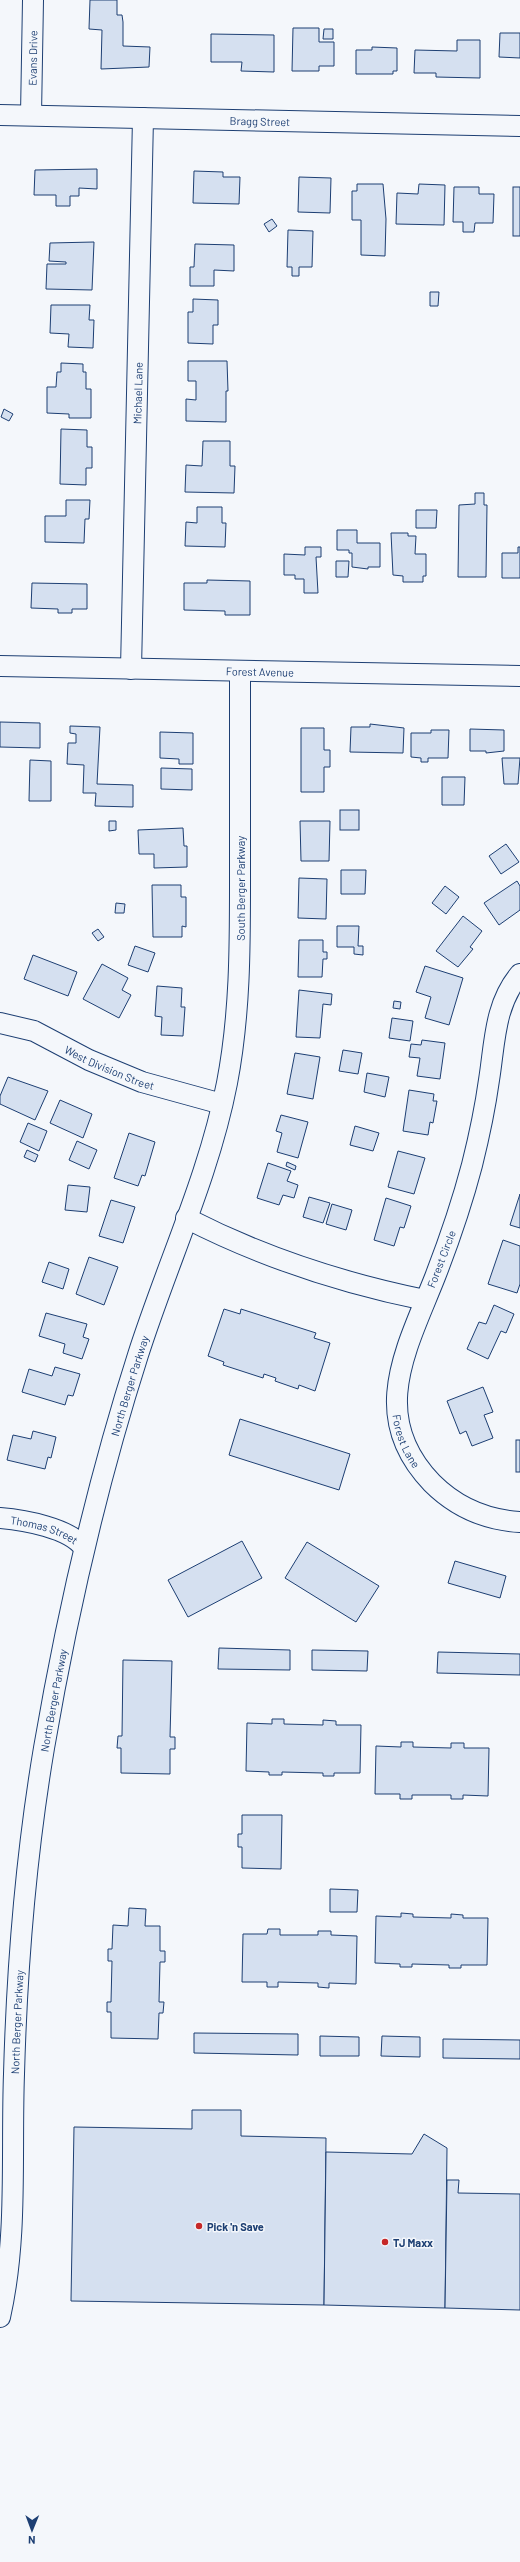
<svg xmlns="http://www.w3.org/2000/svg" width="520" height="2562" font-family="Barlow,sans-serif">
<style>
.building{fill:#d5e0f0;stroke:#1d3f73}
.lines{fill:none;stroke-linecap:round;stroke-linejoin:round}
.minor-casing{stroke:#1d3f73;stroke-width:22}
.minor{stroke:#f4f7fb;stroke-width:20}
.poi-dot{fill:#c62828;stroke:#f4f7fb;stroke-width:1.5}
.labels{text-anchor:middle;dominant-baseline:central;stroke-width:3;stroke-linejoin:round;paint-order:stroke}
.street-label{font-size:11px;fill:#1d3f73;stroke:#f4f7fb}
.poi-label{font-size:11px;font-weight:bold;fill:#1d3f73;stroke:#f4f7fb;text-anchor:start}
</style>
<rect width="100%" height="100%" fill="#f4f7fb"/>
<g class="building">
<path d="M90 0H117V15H122L123 22V46L150 47 149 67 101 69 102 30 89 29Z"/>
<path d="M293 28H319V42H334V66H319V71H292Z"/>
<path d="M324 29H333V39H323Z"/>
<path d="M500 33H520V58L499 57Z"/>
<path d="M211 34 274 35V72L241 71 242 62H211Z"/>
<path d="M457 40H480V78L436 77V73H414L415 50 457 51Z"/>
<path d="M372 47 397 48V71H393V74H356V50H372Z"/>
<path d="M97 169V189L79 188V196H70V206H56V195H34L35 170Z"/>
<path d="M194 171 223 172V177H240L239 204 193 203Z"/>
<path d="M299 177 331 178 330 213 298 212Z"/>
<path d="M357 184H383L386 219 385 256 361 255V220H352V191H357Z"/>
<path d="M419 184 445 185 444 225 396 224 397 193 418 194Z"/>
<path d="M454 187H479V194H494L493 223H475L474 232H463V222H453Z"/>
<rect x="513" y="187" width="7" height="49"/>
<path d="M272 219 277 226 269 232 264 224Z"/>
<path d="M288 230 313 231 312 267H299V276H292V267H287Z"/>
<path d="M94 242 92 290 46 289 47 264H66V262L49 261 50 243Z"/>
<path d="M195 244 234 245V271L214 270V286H190V267H194Z"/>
<path d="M430 292H439L438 306H430Z"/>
<path d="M193 299 218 300V325H213V344L188 343V312H193Z"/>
<path d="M51 305H90L89 320H94L93 348 68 347 69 334 50 333Z"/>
<path d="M188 361H227L228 391H226V422L186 421V399L196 400V381H188Z"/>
<path d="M61 363 83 364V372H86V389H91V418H69V414L47 413V387H56L57 372H61Z"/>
<path d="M4 409 13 414 9 421 1 417Z"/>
<path d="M61 429 87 430V447H92V468H86V485L60 484Z"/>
<path d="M203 441H230V466H235L234 493 185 492 186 465 202 466Z"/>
<path d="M475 493H484V505H487L486 577H458L459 505 475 504Z"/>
<path d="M66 500H90L89 519H85L84 543 45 542V516H66Z"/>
<path d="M197 507H222V523H226L225 547 185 546 186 522 197 523Z"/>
<path d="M416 510H437L436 528H416Z"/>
<path d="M337 530H357V543H380V567H368V569L352 567V553H349V550H337Z"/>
<path d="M391 533H408V536H416L415 554H426V576H423V582H403V576L393 575Z"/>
<path d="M305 547H321V557H316L318 593H304V579H295V575H284V554L305 555Z"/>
<path d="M518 547H520V578H502V553H518Z"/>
<path d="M336 561H349L348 577H336Z"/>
<path d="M207 580 250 581V615H225V611L184 610V583H207Z"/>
<path d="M32 583 87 584V609H72V613H58V609L31 608Z"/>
<path d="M0 722 40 723V748L0 747Z"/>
<path d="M370 724 404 728 403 753 350 752 351 727H370Z"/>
<path d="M70 726 100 727 97 784 133 785V807L95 806 96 793H83L84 765 67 764 68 743H76V734L70 733Z"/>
<path d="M301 728H324V750H330V767H324V792H301Z"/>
<path d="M470 729 504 730V751L486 753V751H470Z"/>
<path d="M431 730H449L448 758H428V762H421V758L411 757V733H431Z"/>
<path d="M160 732 193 733V764H179V759L160 758Z"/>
<path d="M502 758H520L518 784H504Z"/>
<path d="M30 760 51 761V801H29Z"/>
<path d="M161 768 192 769V790L161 789Z"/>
<path d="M442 777H465L464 805H442Z"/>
<rect x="340" y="810" width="19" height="20"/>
<path d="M109 821H116V830L109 831Z"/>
<path d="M300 821H330L329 861H301Z"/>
<path d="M183 828 184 846H187V867L154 868V854H139L138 830Z"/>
<path d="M506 844 519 862 501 874 489 856Z"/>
<path d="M341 870H366L365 894H341Z"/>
<path d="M299 878 327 879 326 919 298 918Z"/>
<path d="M517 881 520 886V910L499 925 484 903Z"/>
<path d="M152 885H181V897H186V927L182 926V937H153Z"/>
<path d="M445 886 459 897 446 914 432 903Z"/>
<path d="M116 903 125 904 124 913H115Z"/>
<path d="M463 916 482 931 470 947 473 949 458 967 436 951Z"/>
<path d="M337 926H359L358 946H363V955L354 954V947H337Z"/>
<path d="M98 929 104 937 98 941 92 933Z"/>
<path d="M299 940H323V952H327V959H323L322 977H298Z"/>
<path d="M135 946 155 953 148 972 128 965Z"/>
<path d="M33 955 77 972 68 996 24 979Z"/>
<path d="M102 964 128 978 122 990 131 995 119 1018 83 999Z"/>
<path d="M425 966 463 978 449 1025 425 1018 431 997 416 992Z"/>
<path d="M157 986 182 988 181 1007H185L183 1036 161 1035 162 1017 155 1016Z"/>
<path d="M299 990 332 994 331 1005 323 1004 320 1038 296 1037Z"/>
<path d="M394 1001 401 1002 400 1009 393 1008Z"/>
<path d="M392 1018 413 1021 410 1041 389 1038Z"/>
<path d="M422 1040 445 1043 440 1079 417 1076 420 1058 409 1057 411 1044 421 1045Z"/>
<path d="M343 1050 362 1053 358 1074 339 1071Z"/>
<path d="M295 1053 320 1057 313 1099 287 1094Z"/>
<path d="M367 1073 389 1077 385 1097 364 1092Z"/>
<path d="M8 1077 48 1091 35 1120 0 1104V1096Z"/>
<path d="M409 1090 434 1094 433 1101H437L433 1123 430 1122 428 1135 403 1131Z"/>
<path d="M60 1100 92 1114 83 1138 50 1123Z"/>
<path d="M281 1115 308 1122 298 1158 277 1152 282 1133 276 1131Z"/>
<path d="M28 1123 47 1131 39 1151 20 1142Z"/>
<path d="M355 1126 379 1133 373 1151 350 1145Z"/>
<path d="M129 1133 155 1142 145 1176 142 1175 138 1186 114 1178Z"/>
<path d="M77 1141 97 1150 89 1169 69 1160Z"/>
<path d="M27 1150 38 1155 35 1162 24 1157Z"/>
<path d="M398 1151 425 1158 414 1194 388 1187Z"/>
<path d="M287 1162 296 1166 295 1170 286 1166Z"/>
<path d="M268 1163 291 1171 287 1181 298 1185 294 1198 283 1195 279 1205 257 1198Z"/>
<path d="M68 1185 90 1187 87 1212 65 1210Z"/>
<path d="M520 1194V1228L510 1225Z"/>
<path d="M309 1197 330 1203 323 1223 303 1217Z"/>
<path d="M386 1198 411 1206 404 1228 400 1227 394 1246 374 1240Z"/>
<path d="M111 1200 135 1207 123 1243 99 1236Z"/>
<path d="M332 1204 352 1210 346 1230 326 1224Z"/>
<path d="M503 1240 520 1246V1284L517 1293 488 1284Z"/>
<path d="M89 1257 118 1267 104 1305 76 1294Z"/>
<path d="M49 1262 69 1269 63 1289 42 1282Z"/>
<path d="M494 1305 514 1314 506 1333 501 1331 488 1359 467 1349 479 1322 486 1324Z"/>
<path d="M224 1309 240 1314 241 1309 316 1333 314 1338 330 1343 315 1391 299 1385 298 1389 275 1381 276 1378 264 1374 263 1378 223 1365 224 1362 208 1356Z"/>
<path d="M46 1313 87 1324 83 1337 89 1339 82 1359 63 1353 65 1344 39 1336Z"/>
<path d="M55 1367 80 1374 73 1396 68 1395 65 1405 22 1392 29 1369 52 1376Z"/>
<path d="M483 1387 493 1412 484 1415 493 1438 472 1446 466 1431 460 1434 447 1401Z"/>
<path d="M240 1419 350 1454 339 1490 229 1455Z"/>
<path d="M33 1431 56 1437 51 1458 48 1457 45 1469 7 1460 13 1435 31 1439Z"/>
<rect x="516" y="1440" width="4" height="32"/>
<path d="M242 1541 262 1578 188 1617 168 1580Z"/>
<path d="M307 1542 379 1586 356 1622 285 1578Z"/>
<path d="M455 1561 506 1576 500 1598 448 1583Z"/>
<path d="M219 1648 290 1650V1670L218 1669Z"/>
<path d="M312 1650 368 1651 367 1671 312 1670Z"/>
<path d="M438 1652 520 1654V1675L437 1673Z"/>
<path d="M123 1660 172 1661 170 1737H175V1749H170V1774L121 1773V1748H117L118 1736H122Z"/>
<path d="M272 1719H284V1724L323 1725V1720L336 1721V1725H361L360 1773H334V1776H323V1773L282 1772V1775H269V1772L246 1771 247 1723 272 1724Z"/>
<path d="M401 1742H413V1747L451 1748V1743H464V1748H489L488 1796 463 1795V1799H451V1795H412V1799H400V1794H375L376 1746 401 1747Z"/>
<path d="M242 1815H282L281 1869 242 1868V1847H238V1834H242Z"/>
<path d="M330 1889 358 1890 357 1912H330Z"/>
<path d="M129 1908 146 1909 145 1926H160V1951H165V1962H160L159 2002H164L163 2013H159L158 2039 111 2038V2012H107V2002H111L112 1961H108V1949H112L113 1925 128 1926Z"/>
<path d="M401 1913 413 1914V1917L451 1918V1914L463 1915V1918H488L487 1965H461V1968H449V1965L412 1964V1967H400V1964L375 1963 376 1916 401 1917Z"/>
<path d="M268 1929H280V1935H318V1931H331V1935L357 1936 356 1984 329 1983V1988L318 1987V1983L278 1982V1987H267V1982H242L243 1934H267Z"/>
<path d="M194 2033 298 2034V2055L194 2053Z"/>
<path d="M320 2036 359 2037V2056H320Z"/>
<path d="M382 2036 420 2037V2057L381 2056Z"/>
<path d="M443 2039 520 2040V2059L443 2058Z"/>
<path d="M192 2110H241V2136L326 2138 324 2305 71 2301 74 2127 192 2129Z"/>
<path d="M424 2134 447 2148 445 2308 324 2305 326 2152 412 2154Z"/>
<path d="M447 2180H459L458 2193 520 2194V2310L445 2308Z"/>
</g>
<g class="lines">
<g class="minor-casing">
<g id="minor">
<path id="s1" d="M0 115 520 126"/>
<path id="s2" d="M31 115 33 0"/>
<path id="s3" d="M0 666 520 676"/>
<path id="s4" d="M131 669 143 118"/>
<path id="s5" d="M520 974C494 1005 495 1043 489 1080 485 1109 479 1137 472 1165 462 1203 449 1241 435 1277 407 1348 367 1416 432 1483 456 1507 486 1520 520 1522"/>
<path id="s6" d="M0 1023 34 1031 89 1060 142 1082 222 1104"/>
<path d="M186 1218C262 1257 341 1283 425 1300"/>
<path id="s7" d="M0 1518C24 1520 70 1528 84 1548"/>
<path id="s8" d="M0 2317C18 2237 11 2156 14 2074 17 1965 26 1855 44 1748 67 1614 97 1483 138 1355 167 1264 209 1176 227 1083 241 1010 240 938 240 864 240 800 240 735 240 671"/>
</g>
</g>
<use href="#minor" class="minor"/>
</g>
<g class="poi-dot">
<circle cx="199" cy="2226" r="4"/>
<circle cx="385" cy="2242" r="4"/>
</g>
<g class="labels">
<g class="street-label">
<text stroke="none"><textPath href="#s2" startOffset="57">Evans Drive</textPath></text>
<text stroke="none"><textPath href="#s1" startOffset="260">Bragg Street</textPath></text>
<text stroke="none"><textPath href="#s4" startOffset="276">Michael Lane</textPath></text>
<text stroke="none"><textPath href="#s3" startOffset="260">Forest Avenue</textPath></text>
<text stroke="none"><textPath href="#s8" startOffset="1458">South Berger Parkway</textPath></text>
<text stroke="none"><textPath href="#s6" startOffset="119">West Division Street</textPath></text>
<text transform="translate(441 1259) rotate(-69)">Forest Circle</text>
<text stroke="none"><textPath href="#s8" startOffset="944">North Berger Parkway</textPath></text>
<text stroke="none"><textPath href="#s5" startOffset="489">Forest Lane</textPath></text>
<text stroke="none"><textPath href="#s7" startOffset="46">Thomas Street</textPath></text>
<text stroke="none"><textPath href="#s8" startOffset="620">North Berger Parkway</textPath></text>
<text stroke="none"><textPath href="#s8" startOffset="296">North Berger Parkway</textPath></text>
</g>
<g class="poi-label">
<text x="207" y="2226">Pick 'n Save</text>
<text x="393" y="2242">TJ Maxx</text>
</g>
</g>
<g transform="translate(32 2530) rotate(181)" stroke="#f4f7fb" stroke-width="3" paint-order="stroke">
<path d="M0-3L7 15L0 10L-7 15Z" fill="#1d3f73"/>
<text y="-6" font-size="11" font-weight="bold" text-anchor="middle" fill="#1d3f73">N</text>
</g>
</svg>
